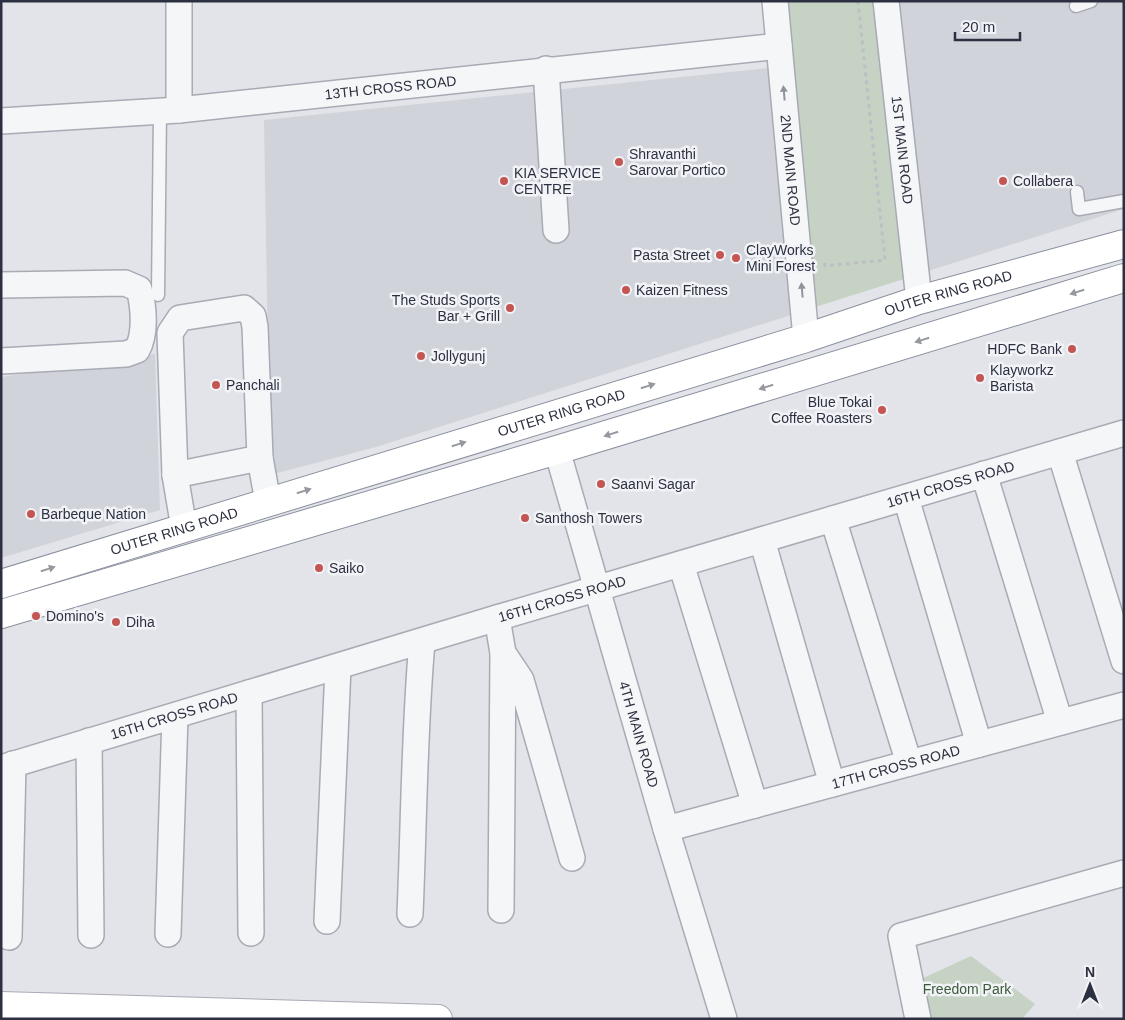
<svg xmlns="http://www.w3.org/2000/svg" width="1125" height="1020" font-family="Arial,sans-serif">
<style>
.built{fill:#d1d3db}
.green{fill:#c6d3c4}
.lines{fill:none;stroke-linecap:round;stroke-linejoin:round}
.lane-casing{stroke:#a8aab4;stroke-width:15}
.street-casing{stroke:#a8aab4;stroke-width:28}
.secondary-casing{stroke:#a8aab4;stroke-width:30}
.highway-casing{stroke:#8b909f;stroke-width:30}
.path{stroke:#bdbfc4;stroke-width:3;stroke-dasharray:4 4;stroke-linecap:butt}
.lane{stroke:#f5f6f8;stroke-width:12}
.street{stroke:#f5f6f8;stroke-width:25}
.secondary{stroke:#fff;stroke-width:28}
.highway{stroke:#fff;stroke-width:28}
.oneway{fill:#90939c}
.oneway2{fill:#9698a0}
.poi-dot{fill:#c35553;stroke:#f2f3f7;stroke-width:2}
.labels{text-anchor:middle;dominant-baseline:central;stroke-width:5;stroke-linejoin:round;paint-order:stroke}
.street-label{font-size:14px;fill:#2c3040;stroke:#f2f3f7}
.poi-label{font-size:14px;fill:#2c3040;stroke:#f2f3f7;text-anchor:start}
.park-label{font-size:14px;fill:#3b5b3a;stroke:#f2f3f7}
</style>
<rect width="100%" height="100%" fill="#e3e4ea"/>
<g class="built">
<path d="M893 1H1124V209L922 273Z"/>
<path d="M768 68 791 315 376 447 270 475 264 120Z"/>
<path d="M155 354 160 510 1 558V377Z"/>
</g>
<g class="green">
<path d="M785 1H874L904 279 812 308Z"/>
<path d="M971 956 1035 1004 1022 1019H925L919 980Z"/>
</g>
<g class="lines">
<g class="lane-casing">
<g id="lane">
<path d="M1076 6 1091 1"/>
<path d="M1077 192 1079 209 1124 201"/>
<path d="M158 295 160 111"/>
</g>
</g>
<g class="street-casing">
<g id="street">
<path d="M179 1V110"/>
<path id="s1" d="M775 1 806 338"/>
<path id="s2" d="M886 1 919 300"/>
<path d="M546 69 556 230"/>
<path id="s3" d="M1 121 179 110 779 46"/>
<path d="M1 285 125 283 139 289C144 307 146 334 137 350L126 354 1 361"/>
<path d="M244 308 253 316 255 327 260 458 175 475 170 333 180 318Z"/>
<path id="s4" d="M557 450 666 829 724 1019"/>
<path d="M1060 452 1124 661"/>
<path d="M260 458 268 502"/>
<path d="M984 474 1060 722"/>
<path d="M175 475 184 528"/>
<path d="M906 498 979 744"/>
<path d="M833 519 909 763"/>
<path d="M762 540 832 784"/>
<path d="M681 564 755 805"/>
<path d="M497 618 503 653 501 910"/>
<path d="M503 653 521 680 572 858"/>
<path d="M249 693 251 933"/>
<path d="M89 741 91 935"/>
<path id="s5" d="M1 768 497 618 1124 433"/>
<path id="s6" d="M666 829 1124 705"/>
<path d="M410 914C414 823 414 732 422 642"/>
<path d="M327 921 338 667"/>
<path d="M168 934 175 716"/>
<path d="M9 937 13 764"/>
<path d="M918 1019 901 936 1124 873"/>
</g>
</g>
<g class="secondary-casing">
<path id="secondary" d="M1 1006 438 1019"/>
</g>
<g class="highway-casing">
<g id="highway">
<path id="s7" d="M1 584 806 338 919 300 1124 244"/>
<path d="M1 614 557 450 1124 278"/>
</g>
</g>
<path class="path" d="M825 263V266L885 260 858 1"/>
<use href="#lane" class="lane"/>
<use href="#street" class="street"/>
<use href="#secondary" class="secondary"/>
<use href="#highway" class="highway"/>
</g>
<defs><path id="oneway-solid" d="M-6-.8H1V-3.2L6.5 0L1 3.2V.8H-6Z" transform="scale(1.25)"/></defs>
<g class="oneway">
<use href="#oneway-solid" transform="translate(784 93) rotate(-95)"/>
<use href="#oneway-solid" transform="translate(802 290) rotate(-95)"/>
</g>
<g class="oneway2">
<use href="#oneway-solid" transform="translate(1077 292) rotate(163)"/>
<use href="#oneway-solid" transform="translate(922 340) rotate(163)"/>
<use href="#oneway-solid" transform="translate(648 386) rotate(-17)"/>
<use href="#oneway-solid" transform="translate(766 387) rotate(163)"/>
<use href="#oneway-solid" transform="translate(611 434) rotate(163)"/>
<use href="#oneway-solid" transform="translate(459 444) rotate(-17)"/>
<use href="#oneway-solid" transform="translate(304 491) rotate(-17)"/>
<use href="#oneway-solid" transform="translate(48 569) rotate(-17)"/>
</g>
<g class="poi-dot">
<circle cx="619" cy="162" r="5"/>
<circle cx="504" cy="181" r="5"/>
<circle cx="1003" cy="181" r="5"/>
<circle cx="720" cy="255" r="5"/>
<circle cx="736" cy="258" r="5"/>
<circle cx="626" cy="290" r="5"/>
<circle cx="510" cy="308" r="5"/>
<circle cx="1072" cy="349" r="5"/>
<circle cx="421" cy="356" r="5"/>
<circle cx="980" cy="378" r="5"/>
<circle cx="216" cy="385" r="5"/>
<circle cx="882" cy="410" r="5"/>
<circle cx="601" cy="484" r="5"/>
<circle cx="31" cy="514" r="5"/>
<circle cx="525" cy="518" r="5"/>
<circle cx="319" cy="568" r="5"/>
<circle cx="36" cy="616" r="5"/>
<circle cx="116" cy="622" r="5"/>
</g>
<g class="labels">
<g class="street-label">
<text stroke="none"><textPath href="#s3" startOffset="391">13TH CROSS ROAD</textPath></text>
<text stroke="none"><textPath href="#s2" startOffset="150">1ST MAIN ROAD</textPath></text>
<text stroke="none"><textPath href="#s1" startOffset="170">2ND MAIN ROAD</textPath></text>
<text stroke="none"><textPath href="#s7" startOffset="991">OUTER RING ROAD</textPath></text>
<text stroke="none"><textPath href="#s7" startOffset="586">OUTER RING ROAD</textPath></text>
<text stroke="none"><textPath href="#s5" startOffset="991">16TH CROSS ROAD</textPath></text>
<text stroke="none"><textPath href="#s7" startOffset="181">OUTER RING ROAD</textPath></text>
<text stroke="none"><textPath href="#s5" startOffset="586">16TH CROSS ROAD</textPath></text>
<text stroke="none"><textPath href="#s5" startOffset="181">16TH CROSS ROAD</textPath></text>
<text stroke="none"><textPath href="#s4" startOffset="296">4TH MAIN ROAD</textPath></text>
<text stroke="none"><textPath href="#s6" startOffset="238">17TH CROSS ROAD</textPath></text>
</g>
<g class="poi-label">
<text x="629" y="154">Shravanthi<tspan x="629" dy="16">Sarovar Portico</tspan></text>
<text x="514" y="173">KIA SERVICE<tspan x="514" dy="16">CENTRE</tspan></text>
<text x="1013" y="181">Collabera</text>
<text x="746" y="250">ClayWorks<tspan x="746" dy="16">Mini Forest</tspan></text>
<text x="710" y="255" text-anchor="end">Pasta Street</text>
<text x="636" y="290">Kaizen Fitness</text>
<text x="500" y="300" text-anchor="end">The Studs Sports<tspan x="500" dy="16">Bar + Grill</tspan></text>
<text x="1062" y="349" text-anchor="end">HDFC Bank</text>
<text x="431" y="356">Jollygunj</text>
<text x="990" y="370">Klayworkz<tspan x="990" dy="16">Barista</tspan></text>
<text x="226" y="385">Panchali</text>
<text x="872" y="402" text-anchor="end">Blue Tokai<tspan x="872" dy="16">Coffee Roasters</tspan></text>
<text x="611" y="484">Saanvi Sagar</text>
<text x="41" y="514">Barbeque Nation</text>
<text x="535" y="518">Santhosh Towers</text>
<text x="329" y="568">Saiko</text>
<text x="46" y="616">Domino's</text>
<text x="126" y="622">Diha</text>
</g>
<g class="park-label">
<text x="967" y="989">Freedom Park</text>
</g>
</g>
<rect width="1125" height="1020" fill="none" stroke="#2c3040" stroke-width="5"/>
<g transform="translate(1090 985)" stroke="#f2f3f7" stroke-width="4" paint-order="stroke">
<path d="M0-4L9 19L0 12L-9 19Z" fill="#2c3040"/>
<text y="-8" font-size="14" font-weight="bold" text-anchor="middle" fill="#2c3040">N</text>
</g>
<path d="M955 32v8h65v-8" fill="none" stroke="#2c3040" stroke-width="2.5"/>
<text x="962" y="32" font-size="15" fill="#2c3040" stroke="#f2f3f7" stroke-width="4" paint-order="stroke">20 m</text>
</svg>
